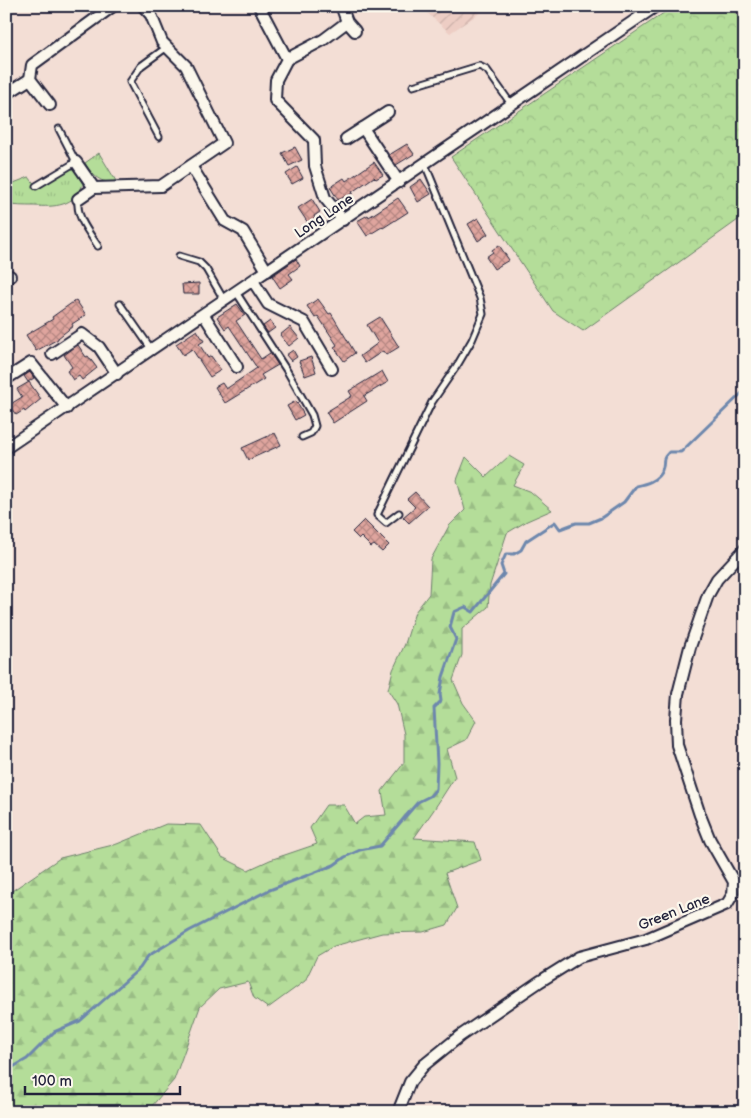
<svg xmlns="http://www.w3.org/2000/svg" width="751" height="1118" font-family="'Balsamiq Sans',sans-serif">
<style>
.industrial{fill:url(#industrial-furrows)}
.grass{fill:url(#grass-tufts);stroke:#6b806a}
.forest{fill:url(#forest-firs);stroke:#6b806a}
.park{fill:url(#park-crowns);stroke:#6b806a}
.lines{fill:none;stroke-linecap:round;stroke-linejoin:round}
.stream{stroke:#6d87ad;stroke-width:3}
.building{fill:url(#building-cross-hatch);stroke:#22223b}
.service-casing{stroke:#22223b;stroke-width:9}
.minor-casing{stroke:#22223b;stroke-width:14}
.service{stroke:#fbf7ec;stroke-width:5}
.minor{stroke:#fbf7ec;stroke-width:10}
.labels{text-anchor:middle;dominant-baseline:central;stroke-width:4.5;stroke-linejoin:round;paint-order:stroke}
.street-label{font-size:14px;fill:#22223b;stroke:#fbf7ec}
</style>
<defs>
<pattern id="industrial-furrows" width="10" height="10" patternUnits="userSpaceOnUse" patternTransform="scale(1.25)"><rect width="10" height="10" fill="#edcdc4"/><path d="M-1 1l2-2M0 10L10 0M9 11l2-2" fill="none" stroke="#cbb0a9"/></pattern>
<pattern id="grass-tufts" width="24" height="20" patternUnits="userSpaceOnUse" patternTransform="scale(1.25)"><rect width="24" height="20" fill="#b4dd99"/><path d="M3 7l-1-3M5 7V3M7 7l1-3M15 17l-1-3M17 17v-4M19 17l1-3" fill="none" stroke="#9abd85"/></pattern>
<pattern id="forest-firs" width="22" height="20" patternUnits="userSpaceOnUse" patternTransform="scale(1.25)"><rect width="22" height="20" fill="#b4dd99"/><path d="M5 1l3.5 6h-7zM16 11l3.5 6h-7z" fill="#9abd85"/></pattern>
<pattern id="park-crowns" width="20" height="18" patternUnits="userSpaceOnUse" patternTransform="scale(1.25)"><rect width="20" height="18" fill="#b4dd99"/><path d="M2 6a3 3 0 1 1 6 0M12 15a3 3 0 1 1 6 0" fill="none" stroke="#9abd85"/></pattern>
<pattern id="building-cross-hatch" width="8" height="8" patternUnits="userSpaceOnUse" patternTransform="scale(1.25)"><rect width="8" height="8" fill="#dfa59e"/><path d="M0 0l8 8M0 8l8-8" fill="none" stroke="#b48682"/></pattern>
</defs>
<rect width="100%" height="100%" fill="#f3ded5"/>
<filter id="ink" filterUnits="userSpaceOnUse"><feTurbulence type="fractalNoise" baseFrequency=".02" numOctaves="2"/><feDisplacementMap in="SourceGraphic" scale="10" xChannelSelector="R" yChannelSelector="G"/><feConvolveMatrix kernelMatrix="1 2 1 2 8 2 1 2 1" color-interpolation-filters="sRGB"/></filter>
<g filter="url(#ink)">
<path class="industrial" d="M419 6H490L450 33Z"/>
<g class="grass">
<path d="M99 153 116 181C101 185 92 175 85 163Z"/>
<path d="M71 165 83 184C74 207 55 207 34 206 24 206 15 206 6 204V186L29 177 36 186Z"/>
</g>
<path class="forest" d="M509 456 524 465 513 485 531 492 552 510 527 521 507 533 490 585 488 607 462 629V655L453 680 463 703 476 721 466 740 447 749 455 777 433 811 414 838 475 842 481 860 445 873 457 908 447 925 423 932 382 933 334 946 317 956 305 981 268 1008 254 998 248 982 219 989 200 1007 174 1080 151 1107 143 1112H6V895L60 858 117 844 166 824 201 825 222 857 248 870 270 860 317 844 310 828 326 805H344L355 824 364 817 386 815 382 791 404 763V734L397 704 388 690 393 670 405 644 415 612 429 594 431 559 449 526 465 510 457 480 466 457 486 477Z"/>
<path class="park" d="M674 6H728L745 22V215L583 331 553 311 451 157Z"/>
<g class="lines">
<path class="stream" d="M6 1071 27 1059 54 1032 80 1021 140 968 148 956 189 931 267 891 334 865 345 857 360 850 380 846 418 802 430 796 436 789 437 763 434 708 441 701 440 694 443 677 456 639 450 627 454 612 465 607 473 612 477 607 504 574 501 565 506 554H514L521 550 526 541 555 522 560 529 576 523H589L601 518 624 502 636 486C645 484 658 481 662 470 666 461 660 461 669 452H681L745 390"/>
</g>
<g class="building">
<path d="M407 144 414 154 396 165 389 155Z"/>
<path d="M295 147 302 160 289 166 282 153Z"/>
<path d="M374 162 383 175 376 179 374 177 352 192 353 193 338 200 330 187 344 178 346 181Z"/>
<path d="M297 167 303 178 292 184 286 174Z"/>
<path d="M421 179 431 194 418 202 410 187Z"/>
<path d="M398 198 408 212 383 228 382 227 367 236 357 221 368 215 369 217Z"/>
<path d="M312 199 320 212 314 216 315 218 308 223 298 208Z"/>
<path d="M478 218 488 234 478 241 468 224Z"/>
<path d="M499 245 509 260 494 269 486 257 493 252 492 250Z"/>
<path d="M296 259 300 266 289 274 293 279 280 288 272 276Z"/>
<path d="M199 283V294H183L182 284Z"/>
<path d="M318 299 329 314 331 313 355 353 344 361 334 347 337 345 318 316 315 318 307 306Z"/>
<path d="M76 300 86 315 72 324 73 326 58 338V339L36 351 26 335 53 319 52 317Z"/>
<path d="M237 304 245 315 236 321 261 359 270 353 278 365 261 375 264 379 225 403 215 387 222 383 226 389 257 368 229 326 225 329 217 317Z"/>
<path d="M380 317 399 347 386 355 383 351 365 363 360 356 378 343 367 325Z"/>
<path d="M270 321 275 328 268 333 263 326Z"/>
<path d="M290 327 299 338 289 346 280 335Z"/>
<path d="M197 330 204 341 199 344 208 358 211 356 221 370 210 377 192 349 183 355 176 344Z"/>
<path d="M78 345 86 357 88 356 97 368 82 380 79 376 73 380 67 371 72 367 64 355Z"/>
<path d="M293 350 297 357 291 361 286 355Z"/>
<path d="M311 357 316 372 305 376 299 361Z"/>
<path d="M382 371 388 382 364 396 367 401 333 423 326 412 352 396 349 391Z"/>
<path d="M30 372 34 378 28 382 24 376Z"/>
<path d="M29 382 41 399 25 412 24 410 16 415 9 405 22 397 17 389Z"/>
<path d="M296 401 304 415 295 420 287 406Z"/>
<path d="M275 433 281 445 248 460 242 448Z"/>
<path d="M415 492 428 506 409 523 403 517 415 507 407 499Z"/>
<path d="M364 520 389 545 382 552 374 545 371 547 361 537 359 539 352 532Z"/>
</g>
<g class="lines">
<g class="service-casing">
<g id="service">
<path d="M413 86 479 66 487 70 511 104"/>
<path d="M159 137 130 82 141 66 167 47"/>
<path d="M36 186 76 162 59 129"/>
<path d="M78 199C76 217 88 231 98 246"/>
<path d="M179 256 199 262 206 269 224 300"/>
<path d="M236 292 287 371 312 415 315 426 311 433 302 437"/>
<path d="M120 304 152 350"/>
<path d="M399 513 386 523 377 515 432 402 458 364 472 340 483 314 480 298 425 164"/>
</g>
</g>
<g class="minor-casing">
<g id="minor">
<path d="M259 6 287 59 276 80 275 100 314 140 315 166 325 198 343 220"/>
<path d="M342 8 347 22 355 31"/>
<path d="M287 59 323 40 347 22"/>
<path d="M11 91 30 79"/>
<path d="M50 105 30 79 32 65 113 6"/>
<path d="M363 128 399 182"/>
<path d="M346 139 388 112"/>
<path d="M76 162 94 188"/>
<path d="M191 166 225 221 243 231 267 271"/>
<path d="M78 199 94 188 161 186 224 143 186 66 162 42 151 15 143 6"/>
<path d="M6 279 10 276"/>
<path d="M253 281 268 304 304 322 332 369"/>
<path d="M204 315 237 367"/>
<path d="M52 354 82 334 99 347 117 374"/>
<path d="M6 379 31 363 67 408"/>
<path d="M6 448 656 6"/>
<path d="M398 1112 410 1082 424 1065 460 1036 539 982 579 957 646 939 727 904 733 894 734 882 710 840 700 815 677 745 676 719 678 694 690 647 708 595 717 579 745 549"/>
</g>
</g>
<use href="#service" class="service"/>
<use href="#minor" class="minor"/>
</g>
</g>
<g class="labels">
<g class="street-label">
<text transform="translate(324 216) rotate(-34)">Long Lane</text>
<text transform="translate(674 912) rotate(-22)">Green Lane</text>
</g>
</g>
<rect width="751" height="1118" fill="none" stroke="#fbf7ec" stroke-width="25"/>
<rect x="12" y="12" width="726" height="1093" fill="none" stroke="#22223b" stroke-width="2" filter="url(#ink)"/>
<path d="M25 1086v8h155v-8" fill="none" stroke="#22223b" stroke-width="2.5"/>
<text x="32" y="1086" font-size="15" fill="#22223b" stroke="#fbf7ec" stroke-width="4" paint-order="stroke">100 m</text>
</svg>
